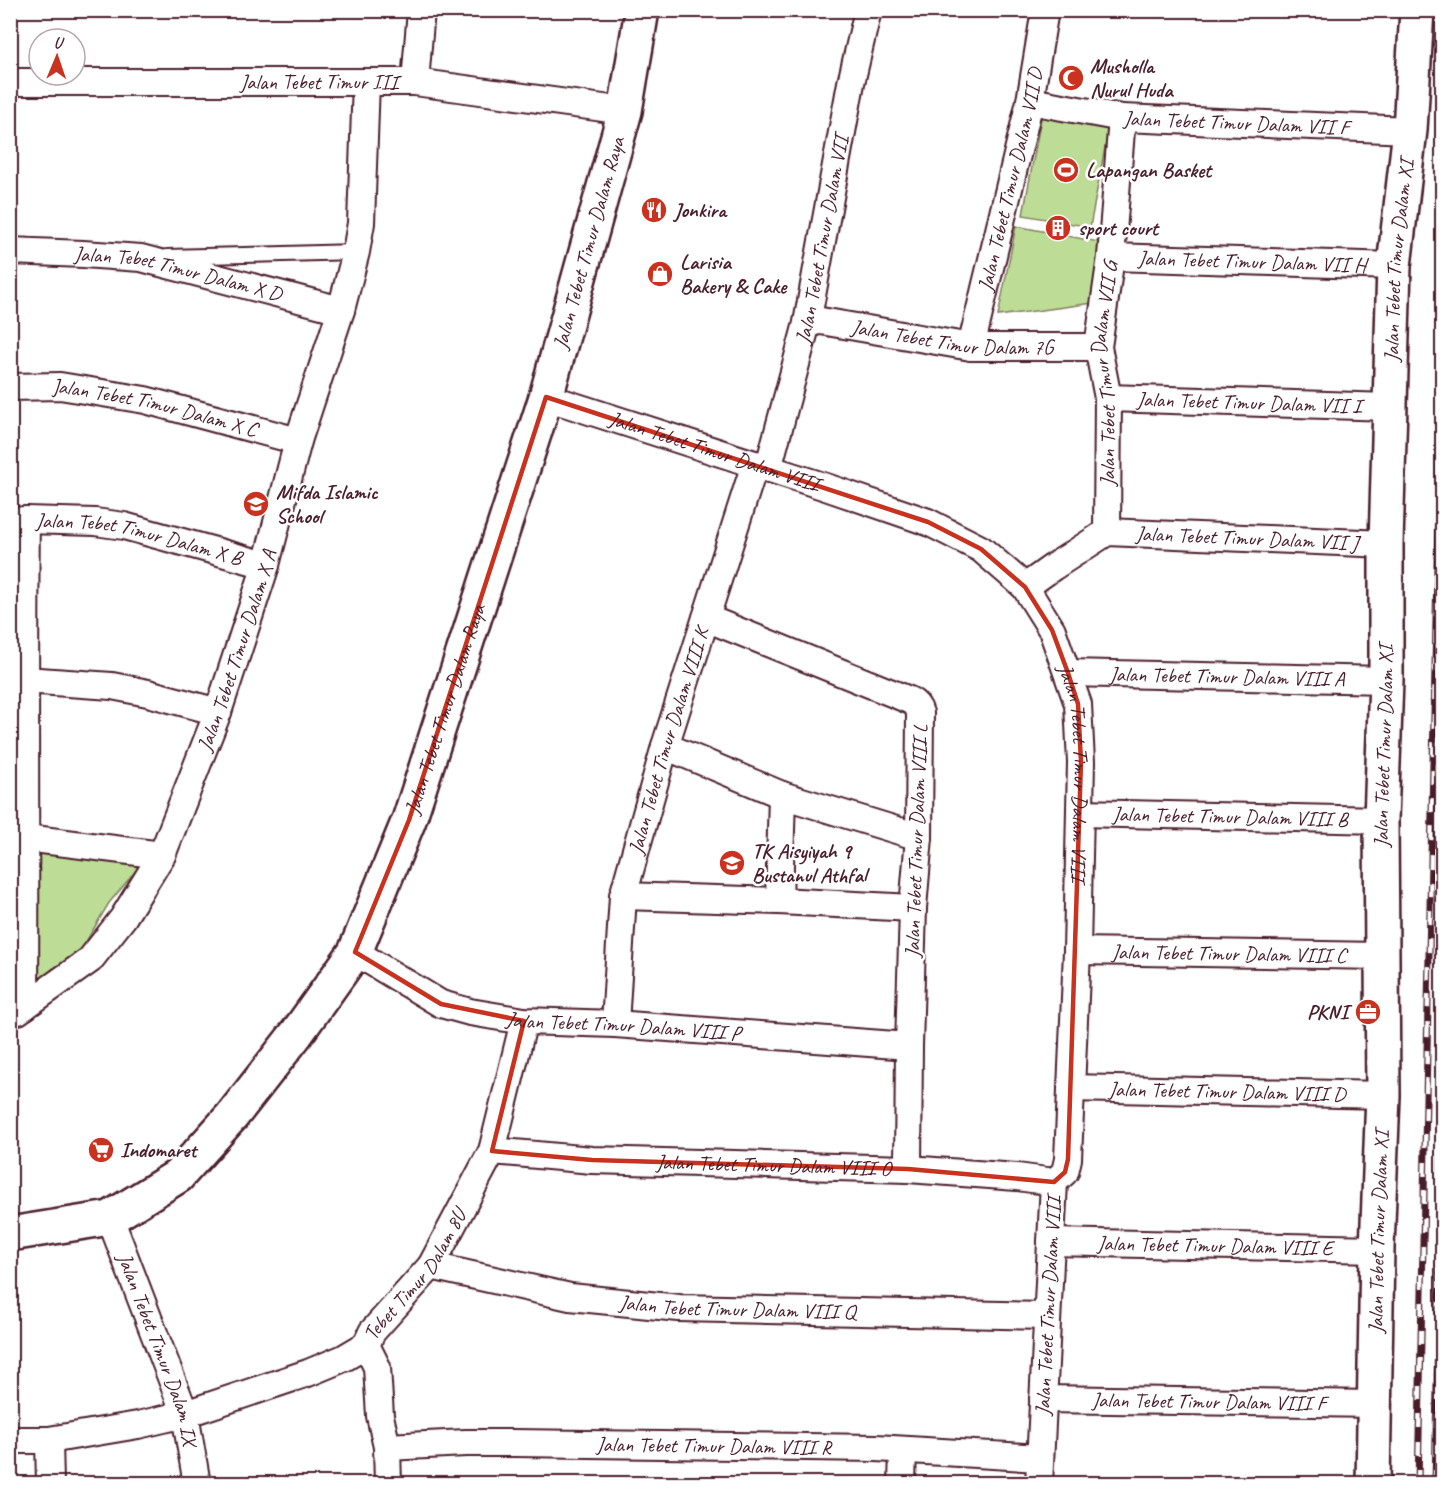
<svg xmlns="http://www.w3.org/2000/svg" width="1453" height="1494" font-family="Caveat,sans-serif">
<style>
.green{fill:#bddd96;stroke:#847e60;stroke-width:1.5}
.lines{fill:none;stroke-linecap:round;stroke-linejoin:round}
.lane-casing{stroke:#4a1f2b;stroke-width:18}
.street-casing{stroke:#4a1f2b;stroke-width:30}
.secondary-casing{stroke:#4a1f2b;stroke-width:38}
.lane{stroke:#fff;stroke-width:14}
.street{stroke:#fff;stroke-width:26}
.secondary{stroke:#fff;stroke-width:33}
.rail-casing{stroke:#4a1f2b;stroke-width:7}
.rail{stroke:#fff;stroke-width:4.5;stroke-dasharray:14;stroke-linecap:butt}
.marked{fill:none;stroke:#c8321e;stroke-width:4.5;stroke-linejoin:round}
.labels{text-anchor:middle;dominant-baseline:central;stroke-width:5;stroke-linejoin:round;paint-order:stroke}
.poi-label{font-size:21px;font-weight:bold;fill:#4a1f2b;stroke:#fff;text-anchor:start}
.street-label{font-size:21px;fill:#4a1f2b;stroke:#fff}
</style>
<rect width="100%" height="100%" fill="#fff"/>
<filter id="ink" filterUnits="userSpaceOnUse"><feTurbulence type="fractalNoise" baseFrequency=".0167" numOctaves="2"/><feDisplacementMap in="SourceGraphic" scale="12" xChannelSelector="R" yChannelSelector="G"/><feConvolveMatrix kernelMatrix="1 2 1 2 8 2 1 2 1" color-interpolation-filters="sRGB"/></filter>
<g filter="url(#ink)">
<g class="green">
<path d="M1042 113 1109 126 1090 227 1023 215Z"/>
<path d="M1016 226 1099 242 1093 303 998 316Z"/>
<path d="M35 848 145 860 109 903 78 955 52 969 36 988Z"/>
</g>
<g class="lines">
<g class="lane-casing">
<path id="lane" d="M167 257 356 252"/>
</g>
<g class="street-casing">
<g id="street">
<path id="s1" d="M10 82H415L625 111"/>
<path d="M415 82 421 10"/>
<path id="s2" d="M1030 101 1122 118 1410 130"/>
<path id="s3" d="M10 251 83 254 141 258 341 310"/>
<path id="s4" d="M1111 257 1394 266"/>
<path id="s5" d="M807 323 821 321 971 347H1098"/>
<path id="s6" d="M971 347 1030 101 1045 10"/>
<path id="s7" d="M10 387 60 386 145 400 298 441"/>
<path id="s8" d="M546 397 826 487 928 522 981 549 1025 587 1052 630 1078 704 1081 762 1077 951 1068 1159 1065 1172 1054 1182 1039 1484"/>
<path id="s9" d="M1108 398 1390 407"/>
<path id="s10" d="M768 469 807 323 851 83 868 10"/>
<path id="s11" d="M11 521 26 520 95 522 124 526 266 565"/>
<path id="s12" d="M1107 532 1108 398 1098 347 1111 257 1122 118"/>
<path id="s13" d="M1107 532 1386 544"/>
<path d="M1025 587 1053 567 1107 532"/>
<path d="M706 618 909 700C915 703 918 706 920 713L919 837 913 908 909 1046 908 1169"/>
<path id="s14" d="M1068 673 1386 680"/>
<path d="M24 680 112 686 148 693 218 712"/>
<path d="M665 746 782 795 919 837"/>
<path id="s15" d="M1080 813 1381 820"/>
<path d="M26 838 162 855"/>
<path d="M623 896 779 901 913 908"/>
<path d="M779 901 782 795"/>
<path id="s16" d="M1077 951 1381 956"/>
<path id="s17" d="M355 952 441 1004 470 1012 524 1021 615 1024 909 1046"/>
<path d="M25 1006C26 844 24 682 26 520"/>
<path id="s18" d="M10 1013 18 1011 90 960 123 918 162 855 218 712 266 565 298 441 341 310 356 252 361 223 366 82"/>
<path id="s19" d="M615 1024 623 896 665 746 755 464"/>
<path id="s20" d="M1071 1088 1383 1095"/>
<path id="s21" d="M492 1151 592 1160 908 1169 1017 1177 1054 1182"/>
<path id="s22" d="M110 1218 185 1414 197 1484"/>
<path id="s23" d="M1051 1242 1377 1249"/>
<path id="s24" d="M431 1266 570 1297 679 1308 1047 1316"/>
<path d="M366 1345 377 1367 380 1416 387 1447 388 1484"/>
<path id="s25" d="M1043 1399 1375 1404"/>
<path id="s26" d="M10 1440H49L138 1425 185 1414 308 1373 344 1358 366 1345 372 1332 431 1266 492 1151 524 1021"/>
<path d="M49 1440 50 1484"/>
<path id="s27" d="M387 1447 466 1443H515L876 1448 1040 1458"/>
<path d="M902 1484 903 1450"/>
</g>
</g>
<g class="secondary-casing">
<g id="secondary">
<path id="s28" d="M10 1234 110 1218 178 1176 232 1116 297 1033 355 952 409 820 546 397 625 111 642 10"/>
<path id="s29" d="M1373 1484 1377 1249 1383 1095 1381 820 1386 680V544L1394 266 1410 130 1417 10"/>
</g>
</g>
<use href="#lane" class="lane"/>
<use href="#street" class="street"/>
<use href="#secondary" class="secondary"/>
<g class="rail-casing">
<g id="rail">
<path d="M1418 1484 1442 331"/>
<path d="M1435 1484 1442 1157"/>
</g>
</g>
<use href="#rail" class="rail"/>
</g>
</g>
<path class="marked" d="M546 397 928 522 981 549 1025 587 1052 630 1068 673 1078 704 1081 762 1068 1159 1065 1172 1054 1182 908 1169 592 1160 492 1151 524 1021 441 1004 355 952 409 820Z"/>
<defs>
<g id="mosque-disc" transform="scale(1.35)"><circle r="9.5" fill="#c8321e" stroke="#fff"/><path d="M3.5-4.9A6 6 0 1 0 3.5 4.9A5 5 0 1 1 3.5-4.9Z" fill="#fff"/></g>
<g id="stadium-disc" transform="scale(1.35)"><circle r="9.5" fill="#c8321e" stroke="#fff"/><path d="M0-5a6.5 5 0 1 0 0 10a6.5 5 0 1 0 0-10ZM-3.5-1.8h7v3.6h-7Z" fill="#fff"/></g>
<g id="restaurant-disc" transform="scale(1.35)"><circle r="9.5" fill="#c8321e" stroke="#fff"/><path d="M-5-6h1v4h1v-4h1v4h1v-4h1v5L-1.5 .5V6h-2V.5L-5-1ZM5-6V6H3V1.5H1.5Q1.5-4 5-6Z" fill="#fff"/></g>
<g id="building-disc" transform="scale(1.35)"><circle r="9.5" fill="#c8321e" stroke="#fff"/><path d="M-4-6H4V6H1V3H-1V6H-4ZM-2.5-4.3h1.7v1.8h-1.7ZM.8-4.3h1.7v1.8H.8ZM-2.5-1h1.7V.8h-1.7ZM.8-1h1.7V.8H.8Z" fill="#fff"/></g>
<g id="shop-disc" transform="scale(1.35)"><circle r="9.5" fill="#c8321e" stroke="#fff"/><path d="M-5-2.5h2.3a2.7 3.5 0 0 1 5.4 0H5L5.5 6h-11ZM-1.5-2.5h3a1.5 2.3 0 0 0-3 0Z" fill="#fff"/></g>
<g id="school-disc" transform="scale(1.35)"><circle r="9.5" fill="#c8321e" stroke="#fff"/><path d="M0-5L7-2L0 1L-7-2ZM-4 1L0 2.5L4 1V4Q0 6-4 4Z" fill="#fff"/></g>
<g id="office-disc" transform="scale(1.35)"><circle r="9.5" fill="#c8321e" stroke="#fff"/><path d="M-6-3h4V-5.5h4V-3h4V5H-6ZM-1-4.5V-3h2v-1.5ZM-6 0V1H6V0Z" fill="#fff"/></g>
<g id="supermarket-disc" transform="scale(1.35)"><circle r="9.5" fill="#c8321e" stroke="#fff"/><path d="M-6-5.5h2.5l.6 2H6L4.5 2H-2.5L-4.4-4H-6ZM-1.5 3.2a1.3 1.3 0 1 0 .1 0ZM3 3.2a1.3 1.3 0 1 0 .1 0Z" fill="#fff"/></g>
</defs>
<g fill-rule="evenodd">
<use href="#mosque-disc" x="1071" y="78"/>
<use href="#stadium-disc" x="1066" y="170"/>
<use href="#restaurant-disc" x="654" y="210"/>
<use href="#building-disc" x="1058" y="228"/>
<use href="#shop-disc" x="660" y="274"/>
<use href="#school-disc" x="256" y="504"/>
<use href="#school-disc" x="732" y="863"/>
<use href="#office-disc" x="1368" y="1012"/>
<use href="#supermarket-disc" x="101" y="1150"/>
</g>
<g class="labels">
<g class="poi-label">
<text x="1090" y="66">Musholla<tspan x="1090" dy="24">Nurul Huda</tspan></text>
<text x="1086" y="170">Lapangan Basket</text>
<text x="674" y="210">Jonkira</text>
<text x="1078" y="228">sport court</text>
<text x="680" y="262">Larisia<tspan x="680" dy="24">Bakery &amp; Cake</tspan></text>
<text x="276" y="492">Mifda Islamic<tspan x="276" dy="24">School</tspan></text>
<text x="752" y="851">TK Aisyiyah 9<tspan x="752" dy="24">Bustanul Athfal</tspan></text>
<text x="1348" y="1012" text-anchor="end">PKNI</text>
<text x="120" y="1150">Indomaret</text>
</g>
<g class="street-label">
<text stroke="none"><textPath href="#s1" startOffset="309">Jalan Tebet Timur III</textPath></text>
<text stroke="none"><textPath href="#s2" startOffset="208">Jalan Tebet Timur Dalam VII F</textPath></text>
<text stroke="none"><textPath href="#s6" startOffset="172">Jalan Tebet Timur Dalam VII D</textPath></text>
<text stroke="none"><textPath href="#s10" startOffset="236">Jalan Tebet Timur Dalam VII</textPath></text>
<text stroke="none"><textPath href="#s28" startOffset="1214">Jalan Tebet Timur Dalam Raya</textPath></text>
<text stroke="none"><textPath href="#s4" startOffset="141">Jalan Tebet Timur Dalam VII H</textPath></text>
<text stroke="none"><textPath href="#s29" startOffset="1224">Jalan Tebet Timur Dalam XI</textPath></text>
<text stroke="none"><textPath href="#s3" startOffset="170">Jalan Tebet Timur Dalam X D</textPath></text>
<text stroke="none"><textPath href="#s5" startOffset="147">Jalan Tebet Timur Dalam 7G</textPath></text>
<text stroke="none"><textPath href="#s12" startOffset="159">Jalan Tebet Timur Dalam VII G</textPath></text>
<text stroke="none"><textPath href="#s9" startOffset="141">Jalan Tebet Timur Dalam VII I</textPath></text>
<text stroke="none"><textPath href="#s7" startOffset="147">Jalan Tebet Timur Dalam X C</textPath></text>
<text stroke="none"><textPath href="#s8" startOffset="177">Jalan Tebet Timur Dalam VIII</textPath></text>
<text stroke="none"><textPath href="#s13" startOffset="140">Jalan Tebet Timur Dalam VII J</textPath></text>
<text stroke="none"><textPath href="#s11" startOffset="130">Jalan Tebet Timur Dalam X B</textPath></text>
<text stroke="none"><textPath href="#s18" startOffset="442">Jalan Tebet Timur Dalam X A</textPath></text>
<text stroke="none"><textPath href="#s14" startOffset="159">Jalan Tebet Timur Dalam VIII A</textPath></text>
<text stroke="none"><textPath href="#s28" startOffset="726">Jalan Tebet Timur Dalam Raya</textPath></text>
<text stroke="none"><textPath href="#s19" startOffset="290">Jalan Tebet Timur Dalam VIII K</textPath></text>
<text stroke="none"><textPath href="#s29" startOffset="738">Jalan Tebet Timur Dalam XI</textPath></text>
<text stroke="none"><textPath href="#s8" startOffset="717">Jalan Tebet Timur Dalam VIII</textPath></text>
<text stroke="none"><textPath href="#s15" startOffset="150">Jalan Tebet Timur Dalam VIII B</textPath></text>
<text transform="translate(916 841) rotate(-88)">Jalan Tebet Timur Dalam VIII L</text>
<text stroke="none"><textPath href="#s16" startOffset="152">Jalan Tebet Timur Dalam VIII C</textPath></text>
<text stroke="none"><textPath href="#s17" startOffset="285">Jalan Tebet Timur Dalam VIII P</textPath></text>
<text stroke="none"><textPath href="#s20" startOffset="156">Jalan Tebet Timur Dalam VIII D</textPath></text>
<text stroke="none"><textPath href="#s21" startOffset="282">Jalan Tebet Timur Dalam VIII O</textPath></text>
<text stroke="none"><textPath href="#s29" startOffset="252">Jalan Tebet Timur Dalam XI</textPath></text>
<text stroke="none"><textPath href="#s23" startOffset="164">Jalan Tebet Timur Dalam VIII E</textPath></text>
<text stroke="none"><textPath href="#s26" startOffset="458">Tebet Timur Dalam 8U</textPath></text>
<text transform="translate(1048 1306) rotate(-87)">Jalan Tebet Timur Dalam VIII</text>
<text stroke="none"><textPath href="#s24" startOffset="310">Jalan Tebet Timur Dalam VIII Q</textPath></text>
<text stroke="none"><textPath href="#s22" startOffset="140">Jalan Tebet Timur Dalam IX</textPath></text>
<text stroke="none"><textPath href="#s25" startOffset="166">Jalan Tebet Timur Dalam VIII F</textPath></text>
<text stroke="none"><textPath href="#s27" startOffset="327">Jalan Tebet Timur Dalam VIII R</textPath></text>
</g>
</g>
<rect width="1453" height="1494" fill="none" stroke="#fff" stroke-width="36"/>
<rect x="18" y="18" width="1417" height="1458" fill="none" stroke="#4a1f2b" stroke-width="2" filter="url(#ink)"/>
<g transform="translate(57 57) rotate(2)"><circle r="28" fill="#ffffff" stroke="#b7a5aa" stroke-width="1.5"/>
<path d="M0-4.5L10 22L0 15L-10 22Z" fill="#c8321e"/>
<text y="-9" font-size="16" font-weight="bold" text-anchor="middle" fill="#4a1f2b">U</text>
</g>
</svg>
